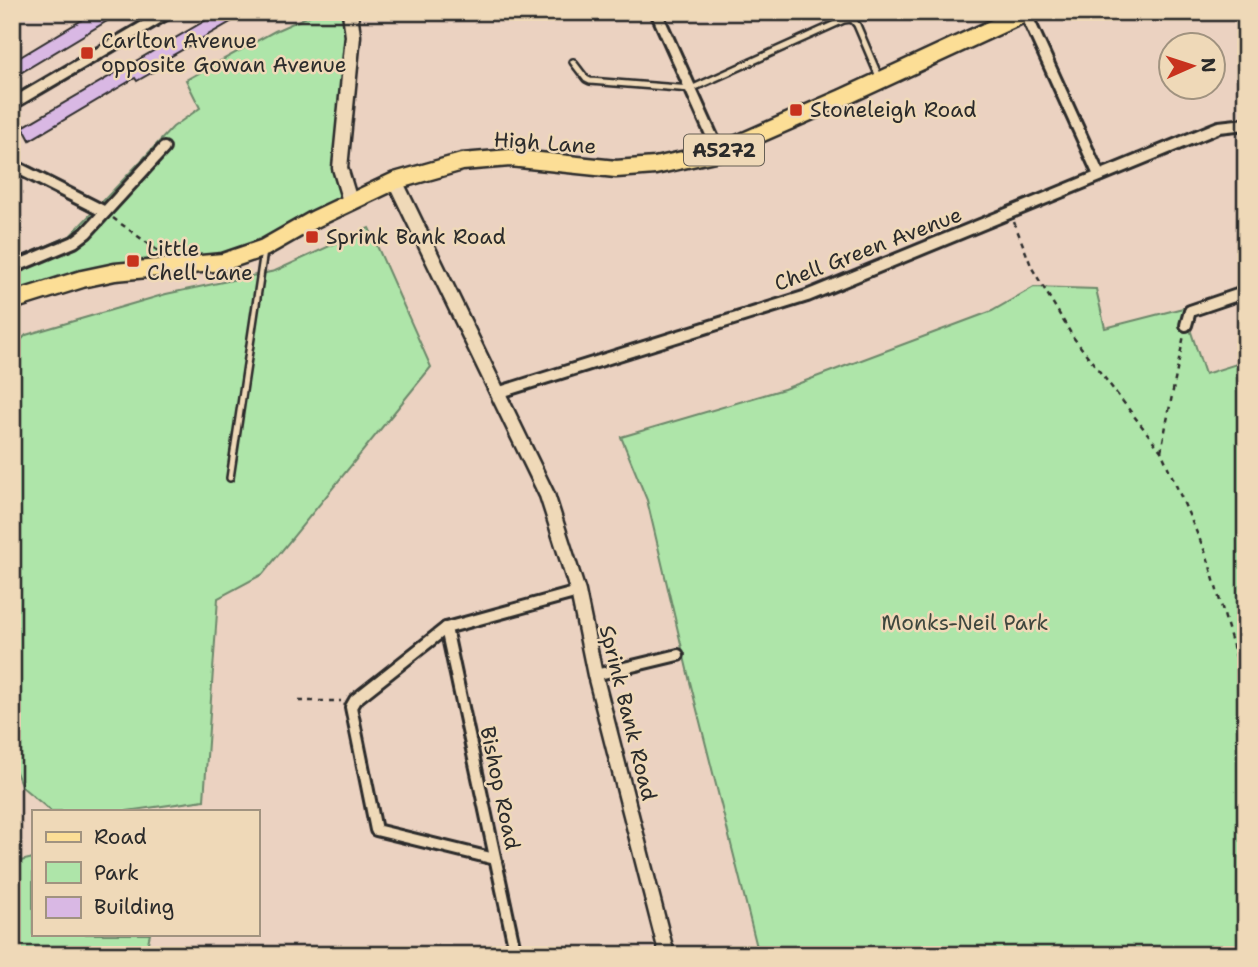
<svg xmlns="http://www.w3.org/2000/svg" width="1258" height="967" font-family="'Shantell Sans',sans-serif">
<style>
.green{fill:#aee5a9;stroke:#6c886a;stroke-width:2}
.building{fill:#d9b8e4;stroke:#2b2b2b;stroke-width:2}
.lines{fill:none;stroke-linecap:round;stroke-linejoin:round}
.lane-casing{stroke:#2b2b2b;stroke-width:10}
.street-casing{stroke:#2b2b2b;stroke-width:16}
.secondary-casing{stroke:#2b2b2b;stroke-width:19}
.primary-casing{stroke:#2b2b2b;stroke-width:21}
.path{stroke:#2b2b2b;stroke-width:2.5;stroke-dasharray:5 5;stroke-linecap:butt}
.lane{stroke:#efd9b8;stroke-width:5}
.street{stroke:#efd9b8;stroke-width:10}
.secondary{stroke:#efd9b8;stroke-width:14}
.primary{stroke:#fcde96;stroke-width:16}
.poi-dot{fill:#c8321e;stroke:#efd9b8;stroke-width:2.5}
.labels{text-anchor:middle;dominant-baseline:central;stroke-width:5;stroke-linejoin:round;paint-order:stroke}
.shield{fill:#efd9b8;stroke:#665f55;stroke-width:2}
.shield-label{font-size:19px;font-weight:bold;fill:#2b2b2b}
.poi-label{font-size:21px;fill:#2b2b2b;stroke:#efd9b8;text-anchor:start}
.street-label{font-size:21px;fill:#2b2b2b;stroke:#efd9b8}
.park-label{font-size:21px;fill:#3f473e;stroke:#efd9b8}
</style>
<rect width="100%" height="100%" fill="#ebd2c1"/>
<filter id="ink" filterUnits="userSpaceOnUse"><feTurbulence type="fractalNoise" baseFrequency=".0143" numOctaves="2"/><feDisplacementMap in="SourceGraphic" scale="14" xChannelSelector="R" yChannelSelector="G"/><feConvolveMatrix kernelMatrix="1 2 1 2 8 2 1 2 1" color-interpolation-filters="sRGB"/></filter>
<g filter="url(#ink)">
<g class="green">
<path d="M318 12H350L341 147 350 201 264 248 132 269 12 302V261L70 236 173 127 200 108 186 80 275 31Z"/>
<path d="M369 228 431 367 263 574 218 598 204 800 127 811H51L22 787 12 762V349L26 335 166 294 275 271Z"/>
<path d="M1034 287 1096 289 1105 328 1183 308 1205 374 1246 361V955H759L690 682 647 500 621 437 784 389 992 311Z"/>
<path d="M33 858V934H150L145 955H12V863Z"/>
</g>
<g class="building">
<path d="M90 12H122L12 78V62L85 18 84 16Z"/>
<path d="M220 12H248L163 61 165 65 137 81 135 78 30 140 23 127Z"/>
</g>
<g class="lines">
<g class="lane-casing">
<g id="lane">
<path d="M573 62 586 79 590 81 691 89 844 20 852 19 857 25 880 79"/>
<path d="M230 478 264 251"/>
</g>
</g>
<g class="street-casing">
<g id="street">
<path d="M656 12 719 152"/>
<path d="M1025 12 1099 175"/>
<path d="M12 104 169 12"/>
<path d="M12 165 105 212"/>
<path d="M12 268 74 242 86 233 164 148"/>
<path d="M1186 325 1190 311 1246 292"/>
<path d="M497 393 807 296 1219 127 1246 124"/>
<path d="M446 628 516 955"/>
<path d="M595 675 678 655"/>
<path d="M495 859 376 830 351 707 355 700 446 628 578 592"/>
</g>
</g>
<g class="secondary-casing">
<g id="secondary">
<path d="M395 181 547 495 578 592 595 675 667 955"/>
<path d="M350 201 340 168 353 36 350 12"/>
</g>
</g>
<g class="primary-casing">
<path id="primary" d="M12 301 82 279 115 272 223 262 264 248 315 219 395 181 462 162 510 158 616 169 655 166 719 152 842 98 1028 12"/>
</g>
<g class="path">
<path d="M113 218 161 253"/>
<path d="M1014 222 1032 268 1073 337 1161 451 1207 556 1246 691"/>
<path d="M1161 451 1184 335"/>
<path d="M299 701H341"/>
</g>
<use href="#lane" class="lane"/>
<use href="#street" class="street"/>
<use href="#secondary" class="secondary"/>
<use href="#primary" class="primary"/>
</g>
</g>
<g class="poi-dot">
<rect x="80" y="46" width="14" height="14" rx="3.5"/>
<rect x="789" y="103" width="14" height="14" rx="3.5"/>
<rect x="305" y="230" width="14" height="14" rx="3.5"/>
<rect x="126" y="254" width="14" height="14" rx="3.5"/>
</g>
<g class="labels">
<rect class="shield" x="684" y="134.5" width="80" height="31" rx="5"/>
<g class="shield-label">
<text x="724" y="150">A5272</text>
</g>
<g class="poi-label">
<text x="101" y="41">Carlton Avenue<tspan x="101" dy="24">opposite Gowan Avenue</tspan></text>
<text x="810" y="110">Stoneleigh Road</text>
<text x="326" y="237">Sprink Bank Road</text>
<text x="147" y="249">Little<tspan x="147" dy="24">Chell Lane</tspan></text>
</g>
<g class="street-label">
<text transform="translate(545 143) rotate(4)">High Lane</text>
<text transform="translate(868 249) rotate(-21)">Chell Green Avenue</text>
<text transform="translate(628 713) rotate(76)">Sprink Bank Road</text>
<text transform="translate(500 788) rotate(78)">Bishop Road</text>
</g>
<g class="park-label">
<text x="965" y="623">Monks-Neil Park</text>
</g>
</g>
<rect width="1258" height="967" fill="none" stroke="#efd9b8" stroke-width="42"/>
<rect x="21" y="21" width="1216" height="925" fill="none" stroke="#2b2b2b" stroke-width="2.5" filter="url(#ink)"/>
<rect x="32" y="810" width="228" height="126" fill="#efd9b8" stroke="#a19380" stroke-width="2"/>
<rect x="46" y="832" width="35" height="10" fill="#fcde96" stroke="#a19380" stroke-width="2"/>
<text x="94" y="844" font-size="21" fill="#2b2b2b">Road</text>
<rect x="46" y="862" width="35" height="21" fill="#aee5a9" stroke="#a19380" stroke-width="2"/>
<text x="94" y="880" font-size="21" fill="#2b2b2b">Park</text>
<rect x="46" y="897" width="35" height="21" fill="#d9b8e4" stroke="#a19380" stroke-width="2"/>
<text x="94" y="914" font-size="21" fill="#2b2b2b">Building</text>
<g transform="translate(1192 66) rotate(87)"><circle r="33" fill="#efd9b8" stroke="#a19380" stroke-width="2"/>
<path d="M0-5L12 26L0 18L-12 26Z" fill="#c8321e"/>
<text y="-10" font-size="19" font-weight="bold" text-anchor="middle" fill="#2b2b2b">N</text>
</g>
</svg>
